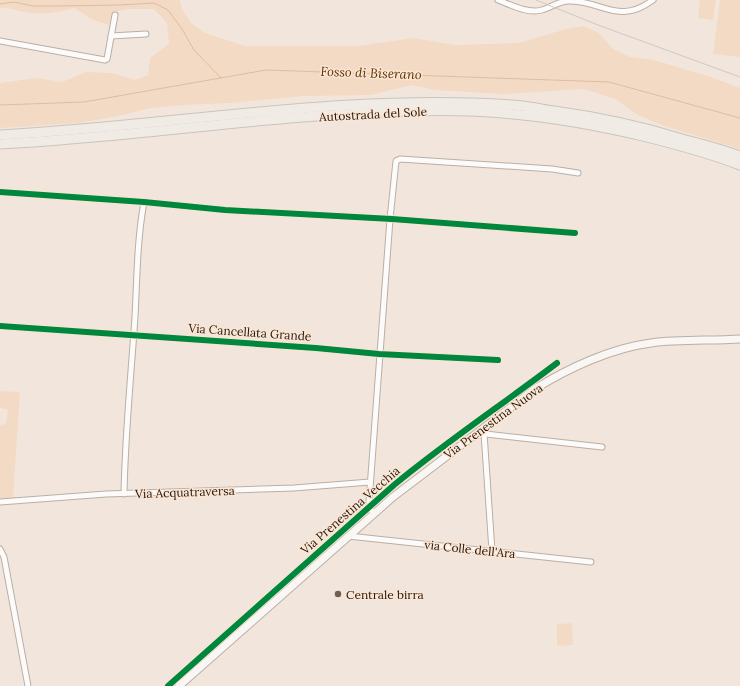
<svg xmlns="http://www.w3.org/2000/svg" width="740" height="686" font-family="Lora,serif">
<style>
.green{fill:#f3dac5}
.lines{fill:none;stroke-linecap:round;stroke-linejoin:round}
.stream{stroke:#debd9f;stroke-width:1}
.minor-casing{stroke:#b8afa7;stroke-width:7}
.secondary-casing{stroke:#b8afa7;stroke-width:9}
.motorway-casing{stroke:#c9c4be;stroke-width:11}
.minor{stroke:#fdfbfa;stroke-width:5}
.secondary{stroke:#faf6f4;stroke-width:7}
.motorway{stroke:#f1ebe5;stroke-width:9}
.rail{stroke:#ccc8c6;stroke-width:1}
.cycleway-casing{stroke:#fce5d2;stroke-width:8}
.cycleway{stroke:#00873e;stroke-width:6}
.poi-dot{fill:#6a6058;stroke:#fce5d2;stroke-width:1.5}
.labels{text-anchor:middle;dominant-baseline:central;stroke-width:3;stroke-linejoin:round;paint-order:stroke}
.street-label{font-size:12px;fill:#201811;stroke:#fce5d2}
.poi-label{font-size:12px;fill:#201811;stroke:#fce5d2;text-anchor:start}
.water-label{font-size:13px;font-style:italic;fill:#5b3302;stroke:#fce5d2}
</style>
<rect width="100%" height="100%" fill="#f2e6dc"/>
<g class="green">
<path d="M0 0H180L182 9 191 23 205 33 245 46H358L413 38 456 45 519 43 566 29 583 26 599 33 613 49 630 57 654 60 714 78 740 88V149L664 126 638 115 615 99 584 89 502 94 435 90 412 85 371 95 303 96 229 103 184 105 151 108 118 116 80 123 0 128V83L36 78 62 82 86 72 112 73 135 80 148 75 150 58 169 44 167 23 154 9H129L113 12 109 25 93 20 74 8C58 13 42 15 25 12 16 11 8 7 0 8Z"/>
<path d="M700 0H716L713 20 698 18Z"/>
<path d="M720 0H740V57L713 54Z"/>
<path d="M0 391 20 392 13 498H0V425L6 424 8 410 0 408Z"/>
<path d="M572 623 573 645 557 646V624Z"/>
</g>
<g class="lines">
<g class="stream">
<path d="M0 4 14 2 33 6H58L119 5 154 3 168 10 182 29 194 50 221 78"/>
<path d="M0 105 84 102 266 70 609 82 740 118"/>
</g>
<g class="minor-casing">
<g id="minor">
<path d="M498 0C511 5 528 14 542 10 552 7 560 0 571 1 604 2 619 25 653 0"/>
<path d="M111 36 146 34"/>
<path d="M0 41 105 60 107 59 115 15"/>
<path d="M0 192 144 202 225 210 392 219 575 233"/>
<path d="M0 326 316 348 379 354 498 360"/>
<path d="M477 433 602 447"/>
<path d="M484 433 492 551"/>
<path d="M124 494C125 435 131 376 135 317 137 279 137 240 144 202"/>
<path d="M0 502 106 494 294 488 370 482"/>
<path d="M374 513 369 508V502L390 219 396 161 400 159 552 169 578 173"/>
<path d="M348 536 591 562"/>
<path d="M0 549 4 557 28 686"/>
<path d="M168 686 394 485C446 442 503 404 557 363"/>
</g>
</g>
<g class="secondary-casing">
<path id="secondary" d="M179 686 393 497 535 389C568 368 612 348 651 343 680 339 711 341 740 339"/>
</g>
<g class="motorway-casing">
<g id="motorway">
<path d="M0 135C171 126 342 93 513 105 527 106 541 109 554 111 598 117 640 126 682 139 702 144 721 149 740 156"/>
<path d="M0 144C101 139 202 125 303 117 373 112 444 107 513 114 557 118 600 126 643 136 675 144 709 153 740 165"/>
</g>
</g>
<use href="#minor" class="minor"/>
<use href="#secondary" class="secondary"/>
<use href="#motorway" class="motorway"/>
<path class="rail" d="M536 0 598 25 740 77"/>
<g class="cycleway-casing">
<g id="cycleway">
<path d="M0 192 144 202 225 210 392 219 575 233"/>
<path d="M0 326 316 348 379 354 498 360"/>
<path d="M168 686 394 485C446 442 503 404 557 363"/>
</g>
</g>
<use href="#cycleway" class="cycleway"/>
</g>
<circle class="poi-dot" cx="338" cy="594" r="4"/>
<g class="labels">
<g class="street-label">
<text transform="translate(373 114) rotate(-3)">Autostrada del Sole</text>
<text transform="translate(250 332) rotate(4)">Via Cancellata Grande</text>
<text transform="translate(493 421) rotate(-36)">Via Prenestina Nuova</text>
<text transform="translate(185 492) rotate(-2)">Via Acquatraversa</text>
<text transform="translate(350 510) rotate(-41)">Via Prenestina Vecchia</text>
<text transform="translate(470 549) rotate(6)">via Colle dell'Ara</text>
</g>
<g class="poi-label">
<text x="346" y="594">Centrale birra</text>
</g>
<g class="water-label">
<text transform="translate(371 73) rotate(2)">Fosso di Biserano</text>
</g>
</g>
</svg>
